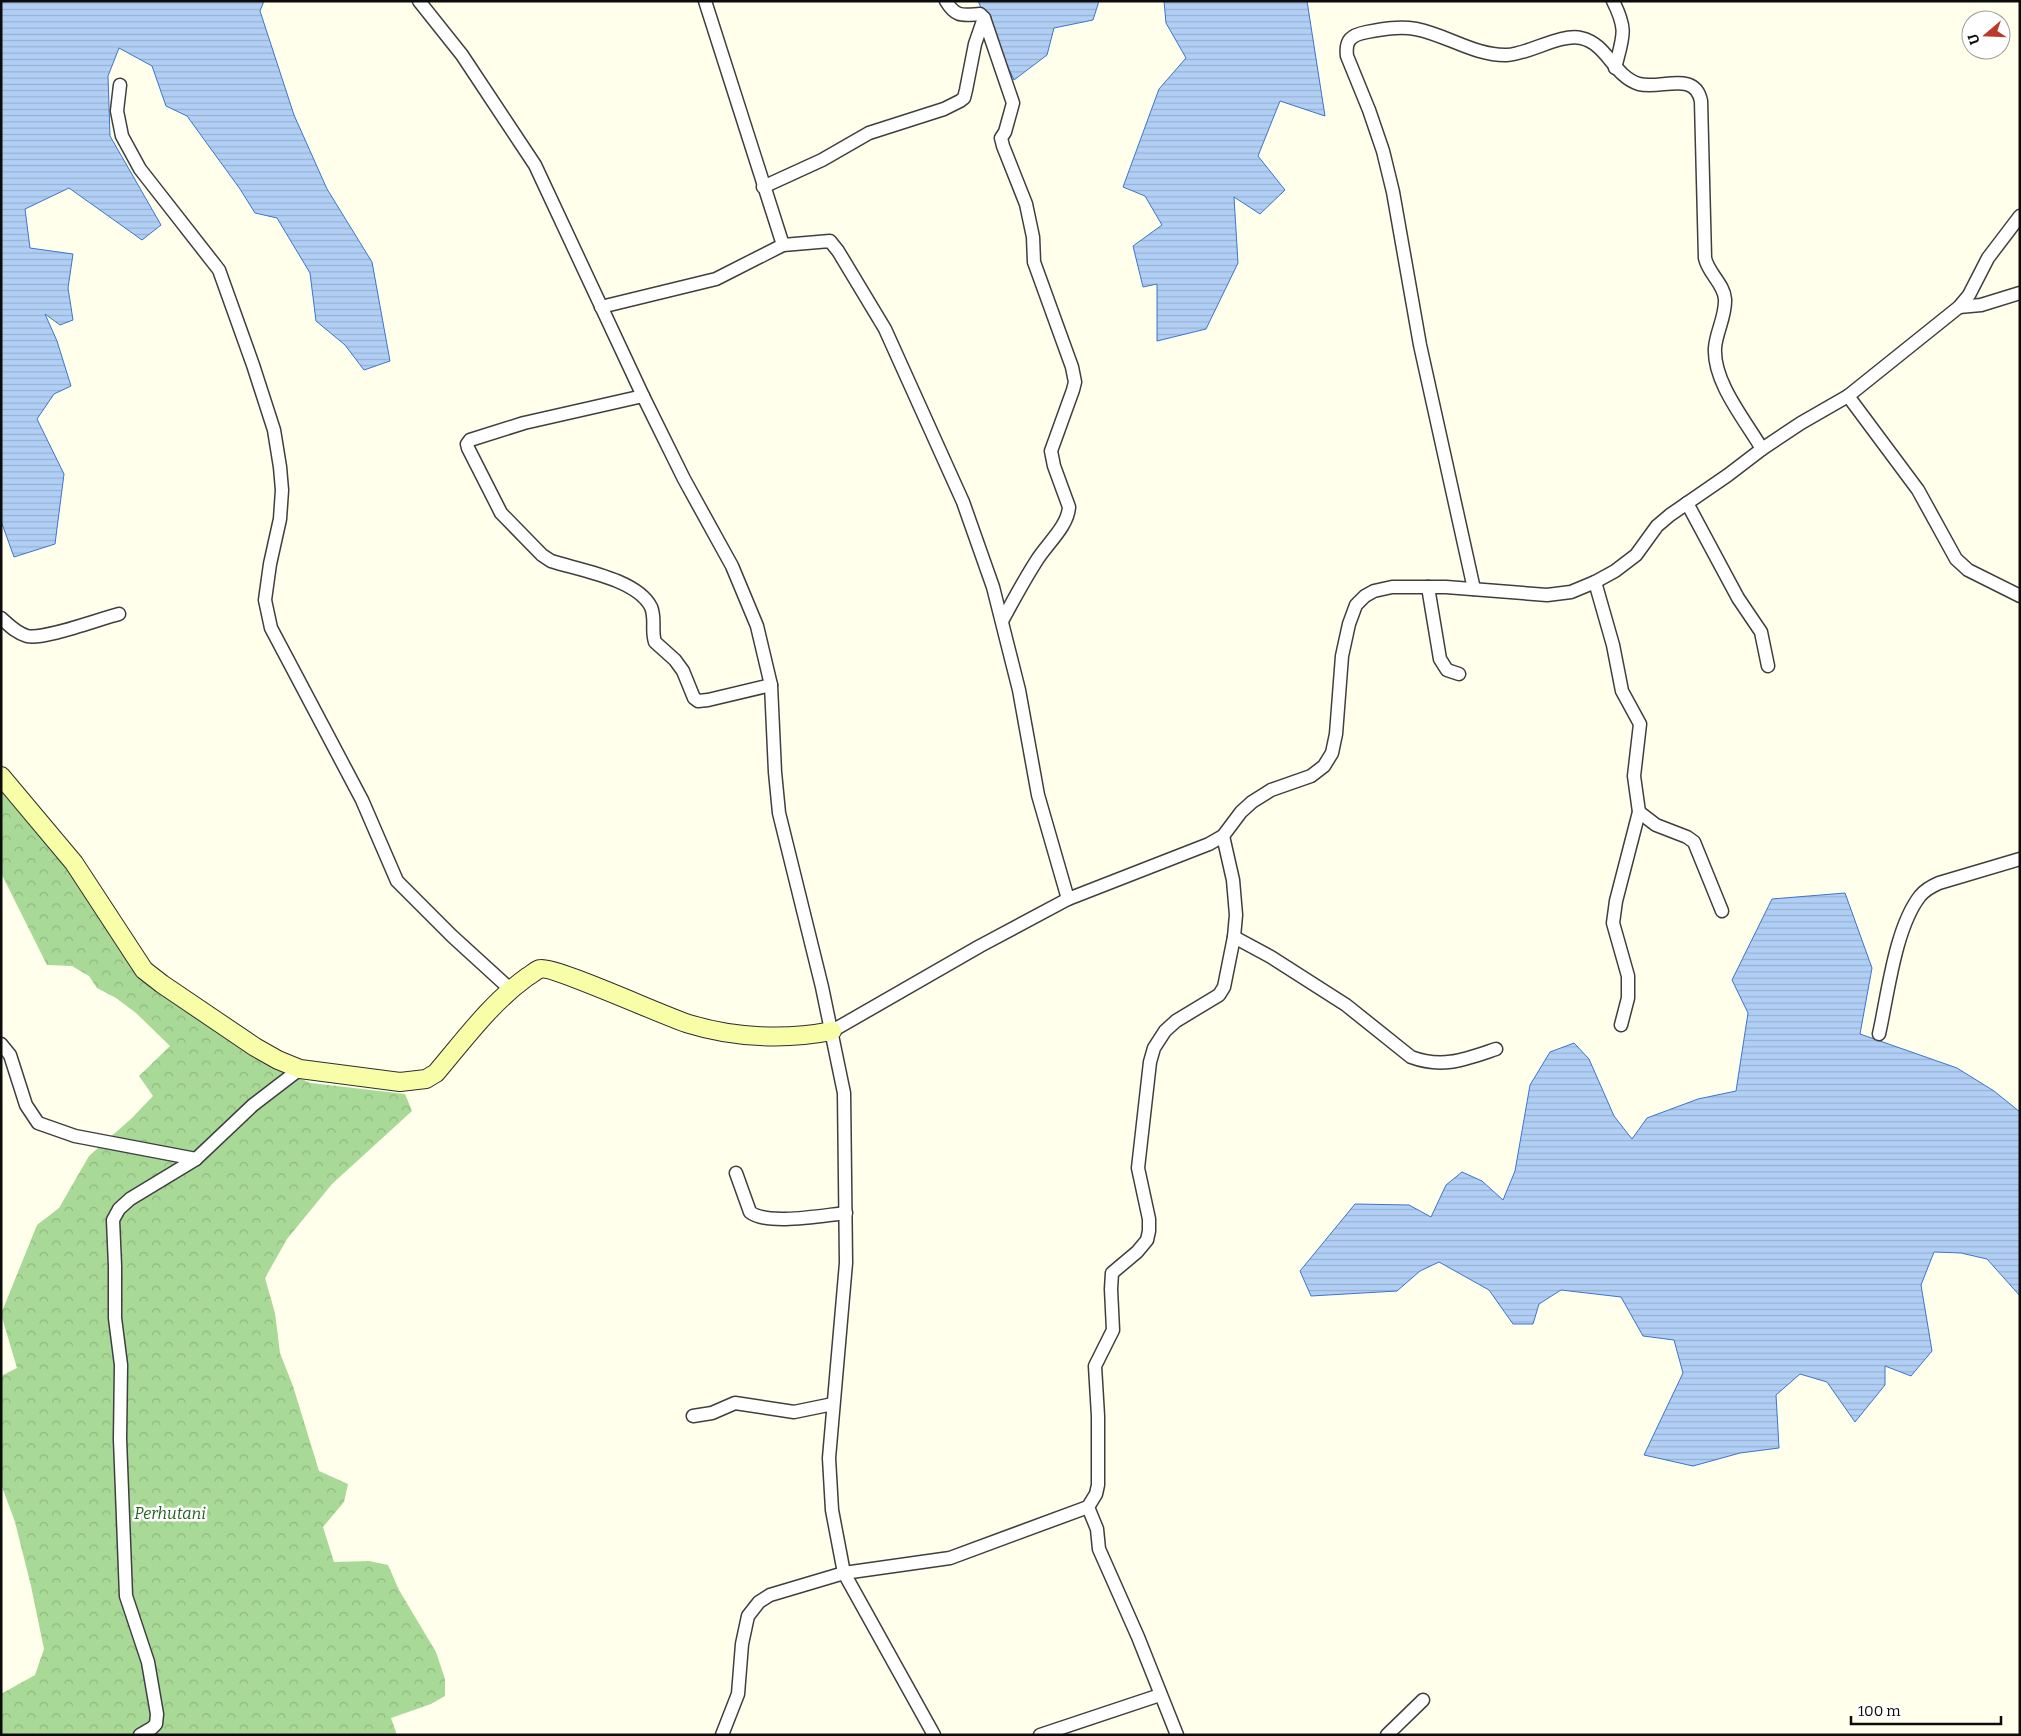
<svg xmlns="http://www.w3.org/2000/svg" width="2021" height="1736" font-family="Bitter,serif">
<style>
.forest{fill:url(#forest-crowns)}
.water{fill:url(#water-rules);stroke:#3976cc}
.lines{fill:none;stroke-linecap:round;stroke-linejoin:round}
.street-casing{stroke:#3f3f3f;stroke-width:15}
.secondary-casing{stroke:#2e2e2e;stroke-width:20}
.street{stroke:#fff;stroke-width:12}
.secondary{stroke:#f8fea7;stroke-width:18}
.labels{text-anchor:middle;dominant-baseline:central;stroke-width:5;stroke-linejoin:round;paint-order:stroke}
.park-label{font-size:16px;font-style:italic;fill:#1f631e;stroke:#fff}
</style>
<defs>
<pattern id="forest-crowns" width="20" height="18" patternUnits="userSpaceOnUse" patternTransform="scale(1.25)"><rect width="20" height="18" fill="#a8d996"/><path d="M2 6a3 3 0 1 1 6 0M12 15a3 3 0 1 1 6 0" fill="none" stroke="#8fb980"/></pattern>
<pattern id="water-rules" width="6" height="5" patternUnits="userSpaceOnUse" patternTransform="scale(1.25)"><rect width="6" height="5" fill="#b1cff5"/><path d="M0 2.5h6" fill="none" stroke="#97b1d1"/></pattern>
</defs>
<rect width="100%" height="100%" fill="#ffffec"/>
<path class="forest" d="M1 786 70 866 140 971 284 1072 311 1083 405 1094 412 1111 332 1184 287 1239 265 1278 275 1313 280 1353 293 1386 319 1471 348 1484 344 1502 323 1527 334 1562 369 1561 388 1565 399 1590 436 1652 445 1679V1696L431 1704 391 1718 397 1735H1V1694L35 1675 44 1649 31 1586 15 1522 1 1484V1376L17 1368 1 1314 37 1225 59 1208 89 1156 132 1118 153 1096 139 1076 170 1046 136 1013 116 998 97 988 89 976 72 966 47 965 1 873Z"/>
<g class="water">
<path d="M1 1H264L260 11 294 115 327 189 372 262 390 361 364 370 345 345 316 321 310 273 277 218 255 213 240 189 187 116 166 106 152 66 119 48 108 76 110 136 161 225 142 240 69 188 25 209 30 248 73 254 68 288 73 320 60 325 45 314 57 341 71 386 54 394 37 419 64 474 55 544 14 557 1 521Z"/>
<path d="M978 1H1099L1093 20 1054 28 1047 55 1014 80Z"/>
<path d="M1164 1H1307L1325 116 1280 101 1258 156 1285 190 1260 214 1234 197 1238 263 1206 329 1157 341V284L1143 287 1133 246 1162 225 1145 196 1123 187 1159 89 1186 58 1166 23Z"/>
<path d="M1845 893 1872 968 1860 1034 1957 1068 1994 1091 2020 1112V1296L1987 1259 1961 1253 1934 1252 1921 1285 1932 1351 1911 1376 1885 1366V1385L1855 1422 1827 1382 1800 1374 1776 1395 1779 1448 1740 1453 1693 1466 1644 1455 1683 1373 1674 1340 1643 1336 1621 1297 1561 1290 1539 1304 1533 1324H1513L1489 1290 1439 1262 1420 1271 1397 1291 1311 1296 1300 1271 1355 1204 1409 1205 1431 1217 1446 1185 1462 1172 1482 1181 1503 1200 1515 1171 1530 1085 1550 1052 1574 1043 1589 1059 1614 1116 1632 1139 1647 1118 1698 1099 1736 1091 1748 1013 1732 980 1772 899Z"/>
</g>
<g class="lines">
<g class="street-casing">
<g id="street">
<path d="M419 1 462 55 535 165 643 396 684 479 732 566 757 626 771 685 775 772 779 813 822 987 844 1093 846 1263 829 1458 832 1510 844 1573 934 1735"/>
<path d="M705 1 783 245"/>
<path d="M946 1C956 18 963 15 980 14L984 18 1013 103 1005 132 1001 138 1003 146 1026 204 1033 237 1034 262 1072 367 1075 382 1073 390 1051 451 1054 466 1069 507C1068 526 1047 544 1037 560 1024 580 1013 601 1002 621"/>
<path d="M1613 1C1628 31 1623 36 1615 68"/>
<path d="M120 85 117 111 122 136 140 169 219 270 253 365 274 430 280 467 282 490 280 519 270 564 265 600 271 628 362 800 397 881 452 936 510 989"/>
<path d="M763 187 822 160 869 133 944 109 960 101 964 98 966 90 975 44 984 18"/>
<path d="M601 307 716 279 783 245 830 241 838 251 885 329 963 502 993 587 1019 690 1038 795 1068 899"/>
<path d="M1959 307 1981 305 2020 293"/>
<path d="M643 396 524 423 470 440 467 444 468 448 501 513 542 555 551 561C579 570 637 579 651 607 656 619 651 630 655 642L675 660 683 671 694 698 698 701 708 700 771 685"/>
<path d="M1848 396 1918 490 1956 559 1968 570 2020 596"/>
<path d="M1687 503 1738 598 1761 632 1768 666"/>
<path d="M1595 582 1613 645 1622 691 1640 724 1634 776 1639 812 1616 901 1613 923 1628 976V998L1621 1025"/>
<path d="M1428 587 1440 659 1447 670 1459 674"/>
<path d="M1474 589 1420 345 1393 192 1383 151 1369 110 1347 56C1345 40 1351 35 1367 32 1383 29 1399 26 1416 29 1447 35 1475 56 1507 55 1529 54 1561 33 1581 38 1608 44 1613 76 1639 84 1660 90 1695 70 1701 101L1705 258C1708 273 1724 284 1725 299 1726 316 1716 332 1715 348 1713 382 1745 420 1762 449"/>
<path d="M1 618C9 625 16 633 27 636 44 640 99 619 119 614"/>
<path d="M1639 812 1656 825 1687 837 1694 842 1722 911"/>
<path d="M1234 937 1271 957 1346 1005 1411 1057C1443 1069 1466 1059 1496 1049"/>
<path d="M832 1031 980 946 1068 899 1209 844 1223 836 1241 812 1252 802 1271 790 1311 776 1324 766 1332 753 1336 734 1342 656 1349 624 1356 605 1365 596 1374 591 1392 587H1446L1547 595 1571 592 1595 582 1615 571 1636 555 1657 526 1670 515 1728 475 1762 449 1801 423 1848 396 1959 307 1969 295 1988 258 2020 216"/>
<path d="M1879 1034C1888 994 1895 928 1920 896 1925 890 1932 886 1939 883L2020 859"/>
<path d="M1 1044 10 1055 26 1105 38 1123 75 1136 196 1159"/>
<path d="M736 1173 750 1212C767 1226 824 1215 846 1213"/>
<path d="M693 1416 712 1413 735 1403 794 1412 833 1404"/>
<path d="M1088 1507 1097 1529 1099 1549 1138 1637 1177 1735"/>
<path d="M140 1735 152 1728 156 1724 157 1714 148 1662 126 1596 120 1439 121 1365 115 1318V1266L113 1220 119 1209 130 1199 196 1159 253 1105 300 1069"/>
<path d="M722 1735 738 1694 742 1644 748 1616 759 1602 770 1595 844 1573 950 1558 1088 1507 1096 1494 1098 1485V1416L1095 1366 1113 1330 1111 1289 1112 1273 1137 1252 1147 1240 1149 1231V1219L1138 1168 1150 1062 1154 1048 1165 1031 1176 1021 1219 995 1224 987 1234 937 1236 915 1233 880 1223 836"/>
<path d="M1040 1735 1160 1695"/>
<path d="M1387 1735 1423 1700"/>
</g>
</g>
<g class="secondary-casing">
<path id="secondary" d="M1 776 74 863 144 970 162 984 255 1047 278 1060 300 1069 400 1082 426 1079 436 1073C464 1040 491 1003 527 977 531 975 536 970 540 969 552 965 666 1017 689 1024 734 1038 786 1040 832 1031"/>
</g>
<use href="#street" class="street"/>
<use href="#secondary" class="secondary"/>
</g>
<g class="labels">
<g class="park-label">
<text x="170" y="1513">Perhutani</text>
</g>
</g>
<rect width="2021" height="1736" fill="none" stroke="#0c0c0c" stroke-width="5"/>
<g transform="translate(1986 35) rotate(251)"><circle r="24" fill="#ffffff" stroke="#9e9e9e"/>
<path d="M0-4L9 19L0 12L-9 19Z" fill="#bb3a26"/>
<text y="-8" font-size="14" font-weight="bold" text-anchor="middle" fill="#0c0c0c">U</text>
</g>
<path d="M1851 1716v8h150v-8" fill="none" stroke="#0c0c0c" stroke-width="2.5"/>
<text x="1858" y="1716" font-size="15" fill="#0c0c0c" stroke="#ffffff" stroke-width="4" paint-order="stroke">100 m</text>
</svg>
